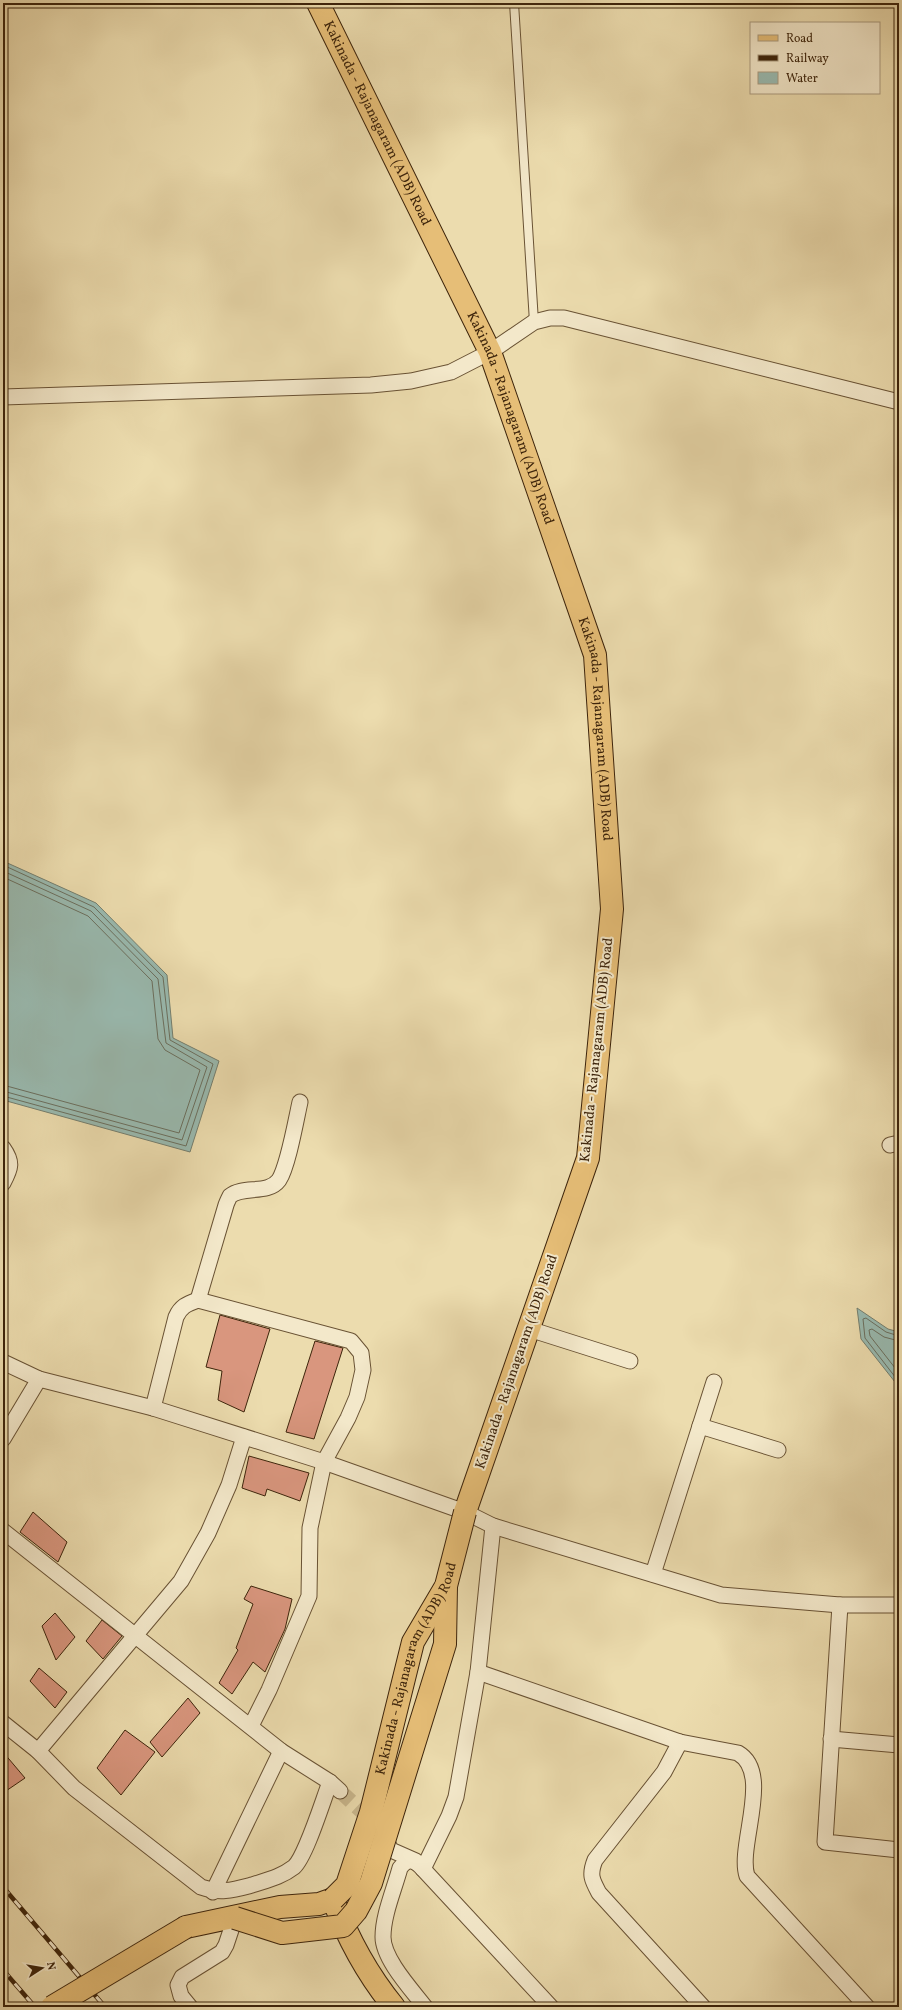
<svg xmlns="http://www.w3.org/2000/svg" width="902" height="2010" font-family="Vollkorn,serif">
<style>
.water{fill:#99bab0;stroke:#747e6e}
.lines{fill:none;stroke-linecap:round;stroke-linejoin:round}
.shore{stroke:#6b6f5e;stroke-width:1}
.building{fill:#d9967e;stroke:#3d240b}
.street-tunnel{stroke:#c9b78d;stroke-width:15;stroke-dasharray:15 8;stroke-linecap:butt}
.lane-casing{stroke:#695234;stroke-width:10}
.street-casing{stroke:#695234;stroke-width:17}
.primary-casing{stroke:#3d240b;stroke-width:24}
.lane{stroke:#f3e8ca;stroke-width:8}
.street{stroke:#f3e8ca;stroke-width:15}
.primary{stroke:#e6be77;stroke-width:22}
.rail-casing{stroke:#3d240b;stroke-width:4.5}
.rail{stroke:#f3e8ca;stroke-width:3;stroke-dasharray:9;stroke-linecap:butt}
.primary-bridge-casing{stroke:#3d240b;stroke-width:24;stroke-linecap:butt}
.primary-bridge{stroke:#e6be77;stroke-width:22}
.labels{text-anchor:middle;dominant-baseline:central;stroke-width:4;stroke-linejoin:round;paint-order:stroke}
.street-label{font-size:14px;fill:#3d240b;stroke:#f3e8ca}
</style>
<rect width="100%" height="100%" fill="#ecdcae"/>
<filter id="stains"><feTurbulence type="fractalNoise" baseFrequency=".005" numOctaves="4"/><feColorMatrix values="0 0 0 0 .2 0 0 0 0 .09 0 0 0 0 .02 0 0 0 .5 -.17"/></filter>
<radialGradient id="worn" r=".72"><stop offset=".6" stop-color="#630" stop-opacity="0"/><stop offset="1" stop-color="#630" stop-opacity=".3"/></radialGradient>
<g class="water">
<path d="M3 861 96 903 167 975 173 1038 219 1061 190 1152 3 1100Z"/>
<path d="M857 1308 888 1329 899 1332V1392L895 1382 861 1339Z"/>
</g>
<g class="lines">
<g class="shore">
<path d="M3 865 94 907 163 977 170 1040 213 1064 186 1146 3 1096"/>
<path d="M3 871 91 911 158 979 166 1043 207 1067 182 1140 3 1091"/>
<path d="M3 877 88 916 152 981 158 1039 165 1050 200 1070 179 1133 3 1085"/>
<path d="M899 1336 886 1332 866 1318 863 1319 865 1338 899 1382"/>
<path d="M899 1341 884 1337 872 1329 869 1330 870 1336 899 1373"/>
</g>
</g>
<g class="building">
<path d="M220 1315 270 1329 244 1412 218 1400 222 1371 206 1367Z"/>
<path d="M315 1341 343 1348 314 1439 286 1432Z"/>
<path d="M249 1456 309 1473 300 1501 267 1489 265 1496 242 1488Z"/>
<path d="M33 1512 67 1542 58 1562 20 1532Z"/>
<path d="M251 1586 292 1599 285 1629 265 1672 253 1662 232 1694 219 1683 238 1650 236 1648 253 1604 244 1599Z"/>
<path d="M55 1613 75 1637 56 1660 42 1626Z"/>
<path d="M102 1620 122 1636 103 1659 86 1641Z"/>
<path d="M39 1668 67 1692 55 1708 30 1681Z"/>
<path d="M188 1698 200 1713 162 1757 150 1742Z"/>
<path d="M125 1730 155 1752 121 1795 97 1768Z"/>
<path d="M3 1752 25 1778 3 1793Z"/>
</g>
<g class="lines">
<path class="street-tunnel" d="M340 1791 374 1823"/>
<g class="lane-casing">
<path id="lane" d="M514 3 534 322"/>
</g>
<g class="street-casing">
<g id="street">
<path d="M3 397 371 385 411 381 451 372 490 352 534 322 550 318H564L899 402"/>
<path d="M890 1145 899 1143"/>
<path d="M3 1148C13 1162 11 1168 3 1183"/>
<path d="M198 1300 226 1205C227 1202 229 1198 230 1196 243 1185 268 1195 279 1180 288 1166 296 1120 300 1102"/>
<path d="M529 1329 630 1361"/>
<path d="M3 1362 39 1379 153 1408 324 1462 465 1512 493 1526 721 1595 840 1605H899"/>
<path d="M153 1408 176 1317C181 1306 187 1304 198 1300L351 1341 361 1353 363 1370 357 1397 348 1418 324 1462 310 1528 309 1596 269 1690 251 1726"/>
<path d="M700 1426 778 1450"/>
<path d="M3 1439 39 1379"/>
<path d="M3 1531 281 1751 330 1782 340 1791"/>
<path d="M653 1574 714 1382"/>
<path d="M840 1605 825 1842 899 1850"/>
<path d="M478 1672 680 1742 738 1753C773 1773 737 1846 747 1876L867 2007"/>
<path d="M3 1723 38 1751 74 1788 201 1887C220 1894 233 1890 252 1885 267 1880 281 1877 294 1867 306 1856 323 1800 330 1782"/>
<path d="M831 1739 899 1745"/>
<path d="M680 1742 664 1772 595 1860C589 1875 592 1880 599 1893L703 2007"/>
<path d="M38 1751 181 1581 208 1533 229 1485 244 1437"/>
<path d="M383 1834 391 1850 416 1861"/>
<path d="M423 1869 449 1816 456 1797 478 1672 493 1526"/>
<path d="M213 1892 281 1751"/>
<path d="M190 2007 181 1996 178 1985 182 1977 222 1952 226 1945 235 1918"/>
<path d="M425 2007C412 1990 383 1959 383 1937 383 1915 394 1890 400 1868 408 1857 415 1860 423 1869L551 2007"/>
</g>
</g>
<g class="primary-casing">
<g id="primary">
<path id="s1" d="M318 3 490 352 595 655 612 909 588 1158 465 1512"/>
<path d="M186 1927 280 1907 319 1904 333 1899C348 1939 367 1974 394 2007"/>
</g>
</g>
<use href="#lane" class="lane"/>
<use href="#street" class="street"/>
<use href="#primary" class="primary"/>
<g class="rail-casing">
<g id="rail">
<path d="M3 1887 105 2007"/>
<path d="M3 1970 35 2007"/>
<path d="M3 1999 9 2007"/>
</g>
</g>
<use href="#rail" class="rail"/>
<g class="primary-bridge-casing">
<g id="primary-bridge">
<path id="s2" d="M333 1899 347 1885 371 1812 413 1642 446 1586 465 1512"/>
<path d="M235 1918 282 1933 343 1926 356 1911 371 1883 445 1644 446 1586"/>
<path d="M52 2007 186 1927"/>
</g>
</g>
<use href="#primary-bridge" class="primary-bridge"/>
</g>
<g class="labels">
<g class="street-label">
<text stroke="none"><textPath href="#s1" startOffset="134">Kakinada - Rajanagaram (ADB) Road</textPath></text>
<text stroke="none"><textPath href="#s1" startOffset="458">Kakinada - Rajanagaram (ADB) Road</textPath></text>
<text stroke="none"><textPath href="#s1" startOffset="783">Kakinada - Rajanagaram (ADB) Road</textPath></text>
<text transform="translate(597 1050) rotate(-84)">Kakinada - Rajanagaram (ADB) Road</text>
<text transform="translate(517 1362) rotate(-71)">Kakinada - Rajanagaram (ADB) Road</text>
<text stroke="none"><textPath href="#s2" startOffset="248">Kakinada - Rajanagaram (ADB) Road</textPath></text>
</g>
</g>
<rect width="902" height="2010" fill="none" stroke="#ecdcae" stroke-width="16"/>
<rect x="4" y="4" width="894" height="2002" fill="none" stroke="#3d240b" stroke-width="2"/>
<rect x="8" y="8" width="886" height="1994" fill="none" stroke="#3d240b"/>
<rect x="750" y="22" width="130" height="72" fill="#f3e8ca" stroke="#aa9a7e"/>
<rect x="758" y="35" width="20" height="6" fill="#e6be77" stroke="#aa9a7e"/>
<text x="786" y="42" font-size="12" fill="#3d240b">Road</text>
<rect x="758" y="55" width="20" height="6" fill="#3d240b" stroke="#aa9a7e"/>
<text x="786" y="62" font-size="12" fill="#3d240b">Railway</text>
<rect x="758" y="72" width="20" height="12" fill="#99bab0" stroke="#aa9a7e"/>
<text x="786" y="82" font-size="12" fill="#3d240b">Water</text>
<g transform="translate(42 1968) rotate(78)" stroke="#f3e8ca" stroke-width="3" paint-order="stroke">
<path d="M0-3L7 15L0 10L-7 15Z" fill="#3d240b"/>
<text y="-6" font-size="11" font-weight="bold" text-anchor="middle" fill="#3d240b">N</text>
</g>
<rect width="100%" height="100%" filter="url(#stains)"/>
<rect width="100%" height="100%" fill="url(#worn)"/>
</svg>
